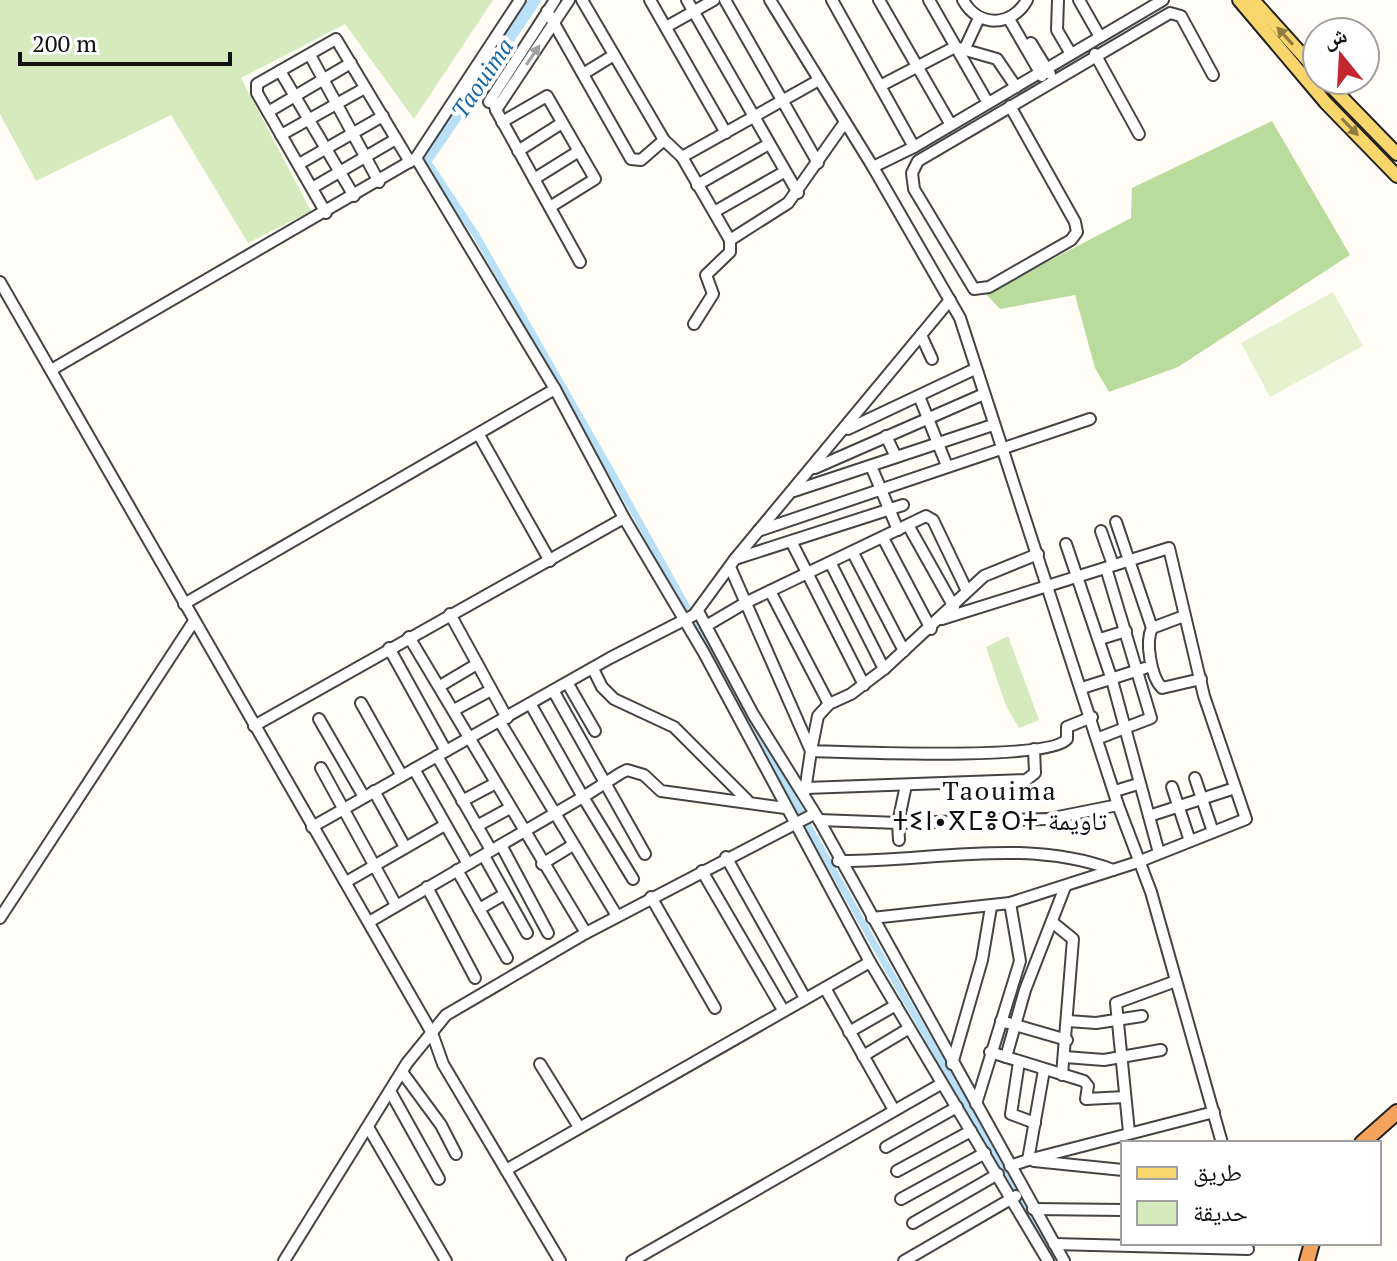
<svg xmlns="http://www.w3.org/2000/svg" width="1397" height="1261" font-family="'PT Serif','Noto Naskh Arabic','Noto Sans Tifinagh',serif">
<style>
.green{fill:#d5ebbd}
.forest{fill:#b9dc9c}
.pitch{fill:#e6f2cf}
.lines{fill:none;stroke-linecap:round;stroke-linejoin:round}
.canal{stroke:#b9e0f7;stroke-width:7}
.river{stroke:#b9e0f7;stroke-width:12}
.minor-casing{stroke:#444;stroke-width:14}
.major-casing{stroke:#222;stroke-width:16}
.highway-casing{stroke:#222;stroke-width:18}
.minor{stroke:#fff;stroke-width:10}
.major{stroke:#f9d66b;stroke-width:12}
.highway{stroke:#f5a25d;stroke-width:14}
.oneway{fill:#917d42}
.oneway2{fill:#a0a0a0}
.labels{text-anchor:middle;dominant-baseline:central;stroke-width:8;stroke-linejoin:round;paint-order:stroke}
.water-label{font-size:24px;font-style:italic;fill:#1768a6;stroke:#fff}
.quarter-label{font-size:26px;letter-spacing:2px;fill:#111;stroke:#fff}
</style>
<rect width="100%" height="100%" fill="#fffdf5"/>
<g class="green">
<path d="M0 0H493L414 119 345 24 241 78 311 211 248 243 171 115 36 181 0 114Z"/>
<path d="M1008 636 1039 720 1019 728 1006 706 986 647Z"/>
</g>
<path class="forest" d="M1272 121 1350 255 1178 367 1109 392 1095 368 1075 295 1000 309 986 294 1131 218 1132 188Z"/>
<path class="pitch" d="M1333 292 1363 346 1270 397 1241 343Z"/>
<g class="lines">
<path class="canal" d="M429 156 425 158 476 235 612 473 883 960 1056 1261"/>
<path class="river" d="M429 156 535 0"/>
<g class="minor-casing">
<g id="minor">
<path d="M582 0 664 140 682 157 730 240V252L706 275 713 294 694 324"/>
<path d="M650 0 726 133"/>
<path d="M687 0 798 193"/>
<path d="M725 0 818 163"/>
<path d="M770 0 873 167 960 318 1118 805 1151 892 1222 1143"/>
<path d="M832 0 914 147"/>
<path d="M879 0 951 125"/>
<path d="M929 0 988 103"/>
<path d="M963 0C978 28 1012 27 1027 0"/>
<path d="M1058 0 1057 30 1071 54"/>
<path d="M1079 0 1100 37"/>
<path d="M547 11 631 159 641 160 664 140"/>
<path d="M1009 19 1042 76"/>
<path d="M666 27 714 0"/>
<path d="M1031 43 1050 74"/>
<path d="M965 48 979 18"/>
<path d="M1095 54 1139 134"/>
<path d="M310 55 379 182"/>
<path d="M280 71 354 196"/>
<path d="M583 74 614 55"/>
<path d="M880 86 955 47 997 59 1016 87"/>
<path d="M492 97 496 110 580 262"/>
<path d="M489 102 555 0"/>
<path d="M1010 106 1075 222 1077 232 1071 240 989 287 974 289 914 189 912 173 918 161 1170 13 1181 16 1213 75"/>
<path d="M496 110 569 0"/>
<path d="M268 112 351 63"/>
<path d="M502 122 547 96 595 179 550 207"/>
<path d="M281 135 365 88"/>
<path d="M518 151 562 123"/>
<path d="M682 157 819 80"/>
<path d="M416 158 555 389 624 518 704 653 870 962 1048 1261"/>
<path d="M299 164 383 116"/>
<path d="M873 167 914 147 1163 0"/>
<path d="M534 179 579 151"/>
<path d="M697 185 769 144"/>
<path d="M312 188 396 139"/>
<path d="M714 212 784 172"/>
<path d="M326 213 257 93V84L336 39 410 162"/>
<path d="M730 240 788 203 845 122"/>
<path d="M0 282 432 1033 443 1064 560 1261"/>
<path d="M921 335 932 359"/>
<path d="M51 370 416 158 520 0"/>
<path d="M919 396 947 466"/>
<path d="M848 429 975 369"/>
<path d="M479 435 550 561"/>
<path d="M886 436 896 457"/>
<path d="M871 466 898 530"/>
<path d="M815 468 984 394"/>
<path d="M794 491 993 425"/>
<path d="M1116 522 1152 628"/>
<path d="M908 525 954 607"/>
<path d="M758 531 1090 419"/>
<path d="M1101 531 1113 565"/>
<path d="M883 538 931 629"/>
<path d="M792 543 864 685"/>
<path d="M1066 544 1112 680 1159 853"/>
<path d="M853 553 904 651"/>
<path d="M1038 554 984 576 884 669 851 694 829 704 818 716 811 751C849 752 1050 761 1067 739V727L1092 717"/>
<path d="M735 559 903 505"/>
<path d="M831 564 884 669"/>
<path d="M730 567 811 751 805 791"/>
<path d="M770 591 829 704"/>
<path d="M184 604 555 389"/>
<path d="M698 611 753 714 819 820 1064 1261"/>
<path d="M450 614 507 718"/>
<path d="M1184 616 1152 628C1145 642 1151 677 1162 688L1201 679"/>
<path d="M706 626 745 603 926 516 933 520 967 591"/>
<path d="M409 637 586 933"/>
<path d="M1100 639 1126 631"/>
<path d="M389 648 446 751"/>
<path d="M593 669 602 687 614 699 674 727 747 800"/>
<path d="M568 684 595 731"/>
<path d="M440 686 477 664"/>
<path d="M1082 688 1145 668"/>
<path d="M554 692 645 854"/>
<path d="M361 703 402 776"/>
<path d="M454 710 491 690"/>
<path d="M319 719 364 797"/>
<path d="M500 722 617 916"/>
<path d="M254 726 624 518"/>
<path d="M1099 738 1151 718 1106 568"/>
<path d="M437 756 491 850"/>
<path d="M321 768 396 905"/>
<path d="M414 769 468 864"/>
<path d="M1195 778 1213 832"/>
<path d="M1172 787 1190 841"/>
<path d="M806 788 1026 780 1035 773 1034 749"/>
<path d="M374 791 405 847"/>
<path d="M1115 791 1138 784"/>
<path d="M462 801 496 783"/>
<path d="M1149 816 1235 788"/>
<path d="M819 820 898 823 1048 819 1118 805"/>
<path d="M477 826 510 808"/>
<path d="M312 827 610 658 694 615 735 559 950 300"/>
<path d="M899 840 898 823 906 785"/>
<path d="M501 845 548 933"/>
<path d="M484 856 527 933"/>
<path d="M726 857 805 998"/>
<path d="M838 861C929 862 1026 837 1113 870"/>
<path d="M542 864 573 845"/>
<path d="M457 870 507 958"/>
<path d="M702 871 783 1010"/>
<path d="M633 879 583 797 621 773 627 770 644 775 661 791 785 808"/>
<path d="M346 882 445 825"/>
<path d="M427 887 475 978"/>
<path d="M651 897 715 1008"/>
<path d="M479 909 505 894"/>
<path d="M0 918 194 621"/>
<path d="M872 918 1010 903 1138 862 1246 819 1204 696 1169 548 942 619"/>
<path d="M369 922 583 797 531 705"/>
<path d="M1052 922 1073 939 1062 1075"/>
<path d="M825 988 894 1110"/>
<path d="M1001 1021 1067 1040"/>
<path d="M1068 1021 1096 1023 1142 1016"/>
<path d="M849 1032 896 1005"/>
<path d="M990 1052 1084 1081 1088 1086 1086 1099 1125 1097"/>
<path d="M863 1056 908 1029"/>
<path d="M1006 1057 1025 990 1065 887"/>
<path d="M1065 1057 1104 1060 1161 1050"/>
<path d="M1019 1062 1011 1114 1035 1123"/>
<path d="M540 1064 579 1127"/>
<path d="M952 1064 982 960 991 907"/>
<path d="M402 1072 441 1125 456 1154"/>
<path d="M390 1091 439 1179"/>
<path d="M976 1104 1020 961 1010 903"/>
<path d="M368 1127 446 1261"/>
<path d="M1129 1132 1116 1003 1176 981"/>
<path d="M886 1147 957 1107"/>
<path d="M1028 1160 1214 1112"/>
<path d="M1034 1161 1123 1170"/>
<path d="M1010 1166 1028 1160 1044 1070"/>
<path d="M506 1170 870 962"/>
<path d="M897 1171 971 1131"/>
<path d="M901 1199 985 1153"/>
<path d="M1033 1209 1123 1210"/>
<path d="M913 1223 998 1174"/>
<path d="M1054 1244 1248 1249"/>
<path d="M284 1261 407 1063 446 1015 586 933 814 814"/>
<path d="M632 1261 941 1084"/>
<path d="M904 1261 1016 1196"/>
</g>
</g>
<g class="major-casing">
<g id="major">
<path d="M1239 0 1326 103 1397 176"/>
<path d="M1253 0 1317 71"/>
<path d="M1325 80 1397 154"/>
</g>
</g>
<g class="highway-casing">
<g id="highway">
<path d="M1362 1143 1397 1112"/>
<path d="M1307 1261 1312 1243"/>
</g>
</g>
<use href="#minor" class="minor"/>
<use href="#major" class="major"/>
<use href="#highway" class="highway"/>
</g>
<defs><path id="oneway-solid" d="M-6-.8H1V-3.2L6.5 0L1 3.2V.8H-6Z" transform="scale(2)"/></defs>
<g class="oneway">
<use href="#oneway-solid" transform="translate(1285 36) rotate(-132)"/>
<use href="#oneway-solid" transform="translate(1350 127) rotate(46)"/>
</g>
<use class="oneway2" href="#oneway-solid" transform="translate(533 55) rotate(-56)"/>
<g class="labels">
<g class="water-label">
<text transform="translate(482 78) rotate(-56)">Taouima</text>
</g>
<g class="quarter-label">
<text x="1000" y="790">Taouima<tspan x="1000" dy="30">ⵜⵉⵏ•ⴳⵎⴻⵔⵜ تاويمة</tspan></text>
</g>
</g>
<rect x="1121" y="1141" width="260" height="104" fill="#ffffff" stroke="#a0a0a0" stroke-width="2"/>
<rect x="1137" y="1167" width="40" height="12" fill="#f9d66b" stroke="#a0a0a0" stroke-width="2"/>
<text x="1193" y="1181" font-size="24" fill="#111111">طريق</text>
<rect x="1137" y="1201" width="40" height="24" fill="#d5ebbd" stroke="#a0a0a0" stroke-width="2"/>
<text x="1193" y="1221" font-size="24" fill="#111111">حديقة</text>
<g transform="translate(1341 56) rotate(342)"><circle r="38" fill="#ffffff" stroke="#a0a0a0" stroke-width="2"/>
<path d="M0-6L14 30L0 20L-14 30Z" fill="#c4262e"/>
<text y="-12" font-size="22" font-weight="bold" text-anchor="middle" fill="#111111">ش</text>
</g>
<path d="M20 52v12h210v-12" fill="none" stroke="#111111" stroke-width="4"/>
<text x="32" y="52" font-size="24" fill="#111111" stroke="#ffffff" stroke-width="6" paint-order="stroke">200 m</text>
</svg>
